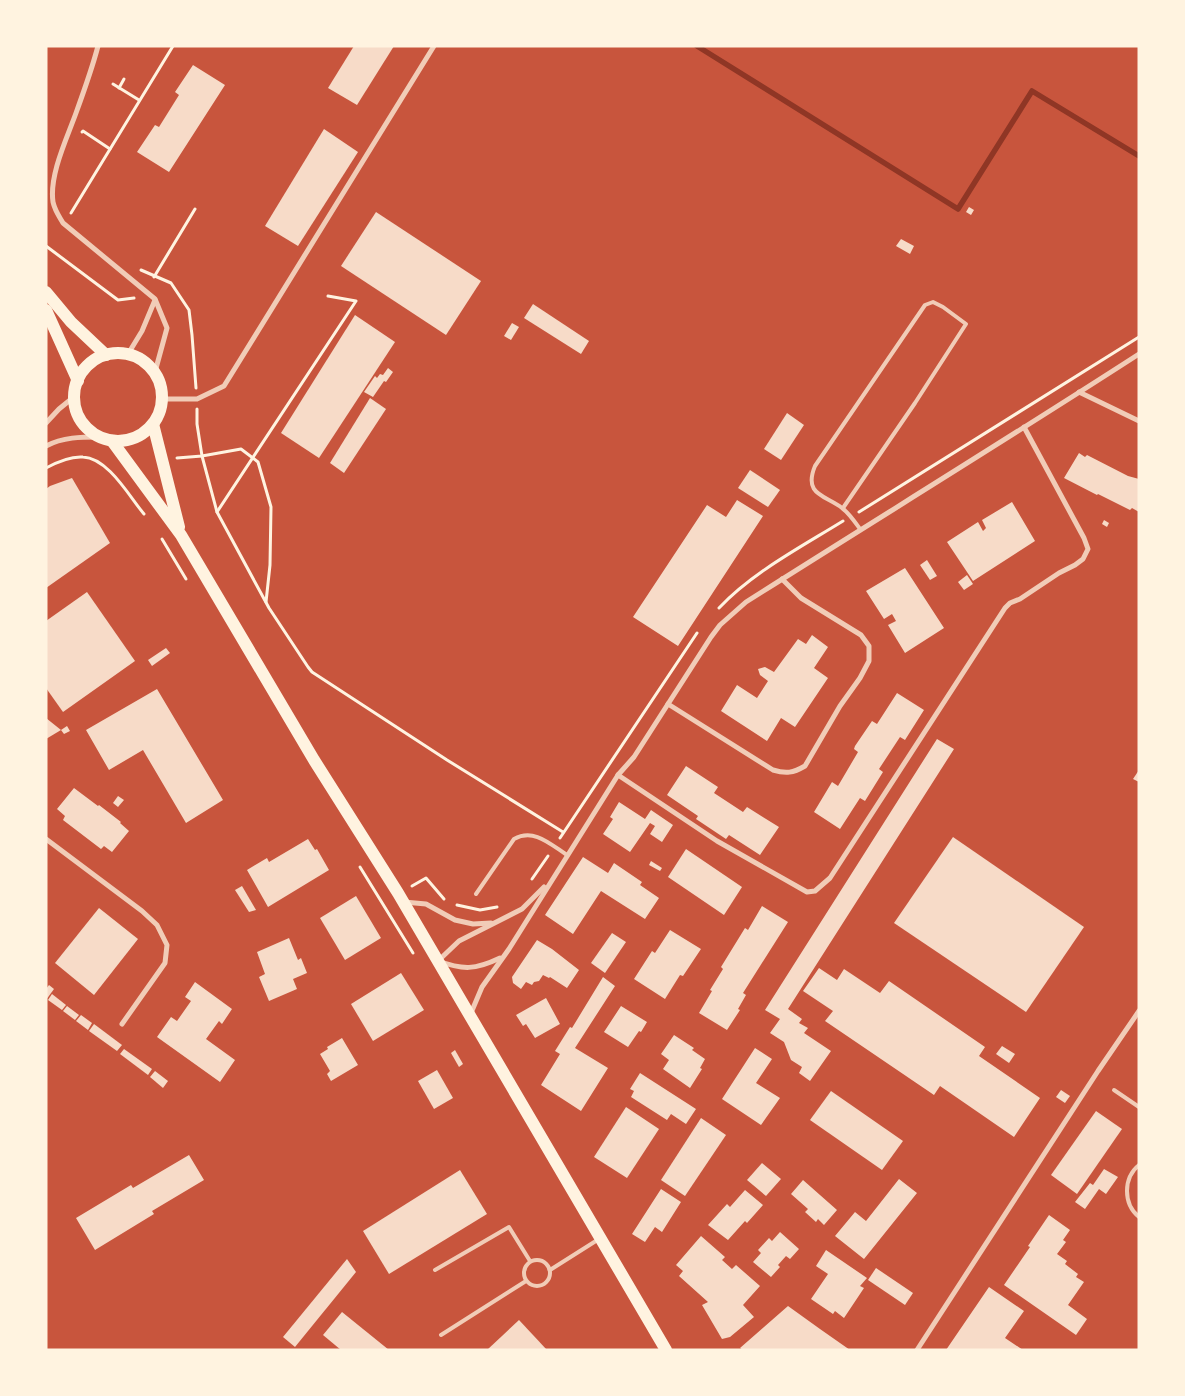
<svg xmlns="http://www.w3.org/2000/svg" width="1185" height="1396" font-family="'Playfair Display',serif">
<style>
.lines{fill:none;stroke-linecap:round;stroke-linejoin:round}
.stream{stroke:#8f3625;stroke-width:5.5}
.building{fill:#f7dbc8}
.path{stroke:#fff3e0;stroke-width:3}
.service{stroke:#f1ccb7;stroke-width:4}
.minor{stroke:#f1ccb7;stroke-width:5}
.primary{stroke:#fff3e0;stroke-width:12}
</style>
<rect width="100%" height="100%" fill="#c8553d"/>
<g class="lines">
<path class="stream" d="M697 46 958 209 1032 91 1139 156"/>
</g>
<g class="building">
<path d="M354 46H394L357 105 328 88Z"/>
<path d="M193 65 225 85 169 172 137 152 155 125 159 127 179 95 175 92Z"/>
<path d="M324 129 358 152 298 246 265 226Z"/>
<path d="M969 207 974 210 971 215 966 212Z"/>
<path d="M376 212 481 281 446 335 341 266Z"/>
<path d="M901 239 914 246 910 254 896 246Z"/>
<path d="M533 304 589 341 581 354 524 318Z"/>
<path d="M355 315 395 342 319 458 281 433Z"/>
<path d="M512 323 519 327 511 340 504 336Z"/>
<path d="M388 368 393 372 386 382 384 381 373 397 364 392 375 376 377 378 380 374 383 375Z"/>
<path d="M370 398 386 409 344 473 330 463Z"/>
<path d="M787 413 804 425 781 460 764 449Z"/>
<path d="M1079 453 1085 457 1087 455 1128 476 1139 479V512L1132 508 1130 510 1098 494 1097 495 1064 478Z"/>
<path d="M750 470 780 490 768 507 738 488Z"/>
<path d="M72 478 110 543 46 588V489L50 486Z"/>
<path d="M737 500 763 516 678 646 633 617 707 505 726 517Z"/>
<path d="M1012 502 1035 541 973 581 947 542 978 522 983 531 986 528 982 520Z"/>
<path d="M1104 520 1109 523 1107 527 1102 524Z"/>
<path d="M927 560 937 576 930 580 920 565Z"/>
<path d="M905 568 944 628 905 653 888 625 896 621 892 614 884 619 866 591Z"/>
<path d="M967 575 973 584 964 590 958 582Z"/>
<path d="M87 592 135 661 63 712 46 688V621Z"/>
<path d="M812 635 828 647 814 668 828 678 795 727 781 718 767 741 721 711 737 685 757 698 768 681 760 675 758 669 765 667 774 672 798 639 806 644Z"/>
<path d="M166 648 170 653 152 666 148 660Z"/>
<path d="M157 689 223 800 186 823 143 750 109 770 86 730Z"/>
<path d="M897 693 924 710 905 740 900 737 879 769 883 772 865 801 860 798 840 829 814 812 832 782 838 786 858 752 854 749 855 746 872 721 877 724Z"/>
<path d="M46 718 61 730 46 739Z"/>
<path d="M67 726 70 731 64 734 61 730Z"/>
<path d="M937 739 954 749 788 1009 802 1019 799 1023 808 1028 804 1033 831 1051 810 1081 799 1073 802 1067 791 1060 784 1042 770 1033 780 1019 765 1010Z"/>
<path d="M686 766 718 787 714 793 743 812 747 807 779 827 760 855 729 835 726 839 696 819 698 816 667 795Z"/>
<path d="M1139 770V782L1133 779Z"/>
<path d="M74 788 98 806 99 805 121 822 120 823 129 831 112 852 104 846 101 849 63 820 65 816 57 809Z"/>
<path d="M118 796 124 800 118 807 113 803Z"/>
<path d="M619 802 645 819 651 810 673 825 662 842 650 834 655 826 650 823 630 852 603 834 613 819 610 817Z"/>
<path d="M953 837 1084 927 1026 1012 894 923Z"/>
<path d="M308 839 315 850 317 849 329 870 268 907 247 870 267 858 269 862Z"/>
<path d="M686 849 742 887 724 915 668 877Z"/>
<path d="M583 857 608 873 614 863 642 882 640 885 659 898 645 919 601 891 573 934 545 915Z"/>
<path d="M651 861 662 868 660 871 649 865Z"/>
<path d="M242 886 256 910 249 912 235 890Z"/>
<path d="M356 896 381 938 345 960 320 918Z"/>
<path d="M762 906 788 922 743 993 746 995 738 1009 740 1010 727 1030 699 1013 712 991 710 990 723 969 721 967 745 928 748 930Z"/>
<path d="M99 908 138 939 94 995 55 963Z"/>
<path d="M670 930 701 949 683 976 680 975 665 999 634 979 652 951 655 953Z"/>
<path d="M612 933 626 942 605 973 591 963Z"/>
<path d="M289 938 298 960 301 958 307 973 293 979 297 989 269 1001 259 977 265 974 257 952Z"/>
<path d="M537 940 552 949 579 970 567 988 550 977 549 978 543 975 539 981 534 982 532 985 526 982 521 989 513 983 512 977Z"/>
<path d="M819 968 837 980 844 969 880 993 889 981 985 1047 979 1056 1040 1098 1014 1137 940 1086 934 1095 825 1021 833 1011 803 991Z"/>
<path d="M401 973 424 1010 373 1041 351 1004Z"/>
<path d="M603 977 615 986 575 1048 608 1068 581 1111 541 1085 560 1054 555 1051 570 1027 572 1028Z"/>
<path d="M195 982 232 1009 222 1024 219 1021 206 1039 235 1060 220 1082 157 1037 171 1017 177 1021 191 1001 185 997Z"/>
<path d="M49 985 54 989 46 1000V989Z"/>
<path d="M52 994 66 1005 62 1010 48 1000Z"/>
<path d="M546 998 560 1024 535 1038 526 1024 523 1026 516 1015Z"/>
<path d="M67 1006 79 1015 75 1020 63 1011Z"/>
<path d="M621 1006 647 1022 641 1032 639 1031 628 1047 604 1032Z"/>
<path d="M81 1015 92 1023 88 1030 76 1021Z"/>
<path d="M94 1024 122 1045 117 1051 89 1031Z"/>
<path d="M674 1035 694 1048 692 1050 705 1059 700 1068 702 1069 690 1088 663 1069 669 1060 661 1054Z"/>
<path d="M342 1038 358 1065 331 1081 327 1074 330 1071 320 1054 328 1049 327 1047Z"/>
<path d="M1002 1046 1015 1054 1009 1063 996 1054Z"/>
<path d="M755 1048 772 1059 756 1083 780 1098 761 1125 722 1099Z"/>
<path d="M124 1049 152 1069 148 1075 120 1054Z"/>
<path d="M455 1050 463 1064 459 1067 451 1053Z"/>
<path d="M437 1070 453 1098 434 1109 418 1081Z"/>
<path d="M155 1071 168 1081 163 1088 150 1077Z"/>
<path d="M640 1073 696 1109 686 1124 671 1114 667 1120 631 1097 634 1091 630 1089Z"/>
<path d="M1061 1090 1070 1096 1065 1103 1056 1097Z"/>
<path d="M831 1091 903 1141 882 1170 810 1120Z"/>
<path d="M626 1107 659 1129 627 1178 594 1157Z"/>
<path d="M1096 1111 1122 1129 1077 1194 1051 1175Z"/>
<path d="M701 1118 726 1135 685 1196 661 1180Z"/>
<path d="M189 1155 204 1180 152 1211 154 1214 95 1250 76 1218 131 1185 133 1188Z"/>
<path d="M762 1163 781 1179 766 1196 747 1180Z"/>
<path d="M1104 1169 1118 1177 1106 1194 1099 1189 1085 1209 1075 1202 1090 1183 1093 1185Z"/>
<path d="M460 1170 487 1214 389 1274 363 1231Z"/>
<path d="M899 1179 917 1193 864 1259 835 1236 855 1212 866 1221Z"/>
<path d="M803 1180 837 1210 824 1225 818 1219 816 1222 805 1212 808 1209 791 1194Z"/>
<path d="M661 1189 681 1202 662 1232 655 1227 645 1242 632 1234Z"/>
<path d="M745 1190 763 1205 747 1223 745 1221 728 1240 708 1225 727 1204 730 1207Z"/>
<path d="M1049 1215 1070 1230 1063 1240 1066 1242 1057 1254 1067 1261 1065 1264 1078 1274 1076 1277 1084 1282 1068 1305 1087 1319 1076 1335 1004 1285 1030 1247 1028 1246Z"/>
<path d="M780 1232 799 1249 790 1259 786 1256 778 1265 780 1267 771 1277 753 1262 761 1253 758 1250 769 1238 772 1241Z"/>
<path d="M701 1236 725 1257 722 1260 732 1269 736 1265 760 1286 743 1305 754 1317 730 1337 722 1339 702 1305 708 1302 679 1276 683 1271 676 1265Z"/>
<path d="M826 1250 867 1278 860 1286 864 1288 844 1318 835 1311 833 1314 811 1299 828 1274 816 1266Z"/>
<path d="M347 1259 356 1272 295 1347 283 1337Z"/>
<path d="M876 1268 913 1293 905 1305 868 1280Z"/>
<path d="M989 1287 1024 1311 1005 1338 1023 1350H946Z"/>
<path d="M788 1306 820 1329 850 1350H743L740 1348Z"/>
<path d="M342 1312 389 1350H341L323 1335Z"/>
<path d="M519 1320 547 1350H487Z"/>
</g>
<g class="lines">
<g class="path">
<path d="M113 84 139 100"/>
<path d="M119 88 124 79"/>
<path d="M82 132 83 131 110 149"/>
<path d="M71 213 173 46"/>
<path d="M46 246 118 300 134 298"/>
<path d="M141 270 171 283 189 310 192 335 196 388"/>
<path d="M154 277 195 209"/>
<path d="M197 409V424L202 456 217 512 269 608 308 667 312 672 447 760 563 832"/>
<path d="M177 458 202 456 241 449 258 462 271 507 270 565 266 602"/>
<path d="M46 468C57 462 70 456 83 457 108 458 129 496 144 514"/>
<path d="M217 512 356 301 328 296"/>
<path d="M859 512 1139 337"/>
<path d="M162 539 186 579"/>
<path d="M719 608C753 572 801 547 843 521"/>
<path d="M560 838 697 633"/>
<path d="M360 867 413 953"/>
<path d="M532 879 548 856"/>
<path d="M412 886 426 878 444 899"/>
<path d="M457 905 480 910 497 907"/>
</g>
<g class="service">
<path d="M843 508 915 403 966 324 943 307 933 302 925 305 815 466C803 495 825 495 842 508 849 513 855 522 860 529"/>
<path d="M476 894 514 839C534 828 550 844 567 855"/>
<path d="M1114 1090 1139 1107"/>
<path d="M1139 1165C1123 1178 1123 1204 1139 1217"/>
<circle cx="537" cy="1273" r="13"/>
<path d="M435 1270 509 1227 530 1261"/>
<path d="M550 1270 599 1239"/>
<path d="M441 1335 526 1281"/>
</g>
<g class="minor">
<path d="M98 46C92 69 84 91 76 113 67 138 49 175 53 202 55 211 59 216 63 223L155 299 167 328 155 372"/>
<path d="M128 354 142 331 155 300"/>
<path d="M1079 392 1139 421"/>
<path d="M162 399H197L224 386 434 46"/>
<path d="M46 423 59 409 75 396"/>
<path d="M46 446C63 437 81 437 100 437"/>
<path d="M668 704 773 770C786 774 793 773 805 766L840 706 860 678 869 661V646L861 635 801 598 782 579"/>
<path d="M618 775 717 841 807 892 815 891 830 878 1005 608 1010 603 1020 599 1059 573 1075 565 1083 559 1088 549 1084 538 1024 427"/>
<path d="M46 839 142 911 157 925 167 945 165 963 122 1024"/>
<path d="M404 902 426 904 455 920 473 924 491 923"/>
<path d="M500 958C475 970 463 970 438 961L459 941 522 909 544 887"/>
<path d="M471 1013 482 987 509 949 618 775 634 757 711 637 720 625 746 602C877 519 1009 438 1139 354"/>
<path d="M917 1350 1098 1071 1139 1011"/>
</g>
<g class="primary">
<path d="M46 292 71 322 106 355"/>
<path d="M46 310 78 381"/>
<circle cx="118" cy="397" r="44"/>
<path d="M153 424 179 527"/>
<path d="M112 441 181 535 314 760 398 893 666 1350"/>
</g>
</g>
<rect width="1185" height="1396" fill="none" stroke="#fff3e0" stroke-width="95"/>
</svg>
